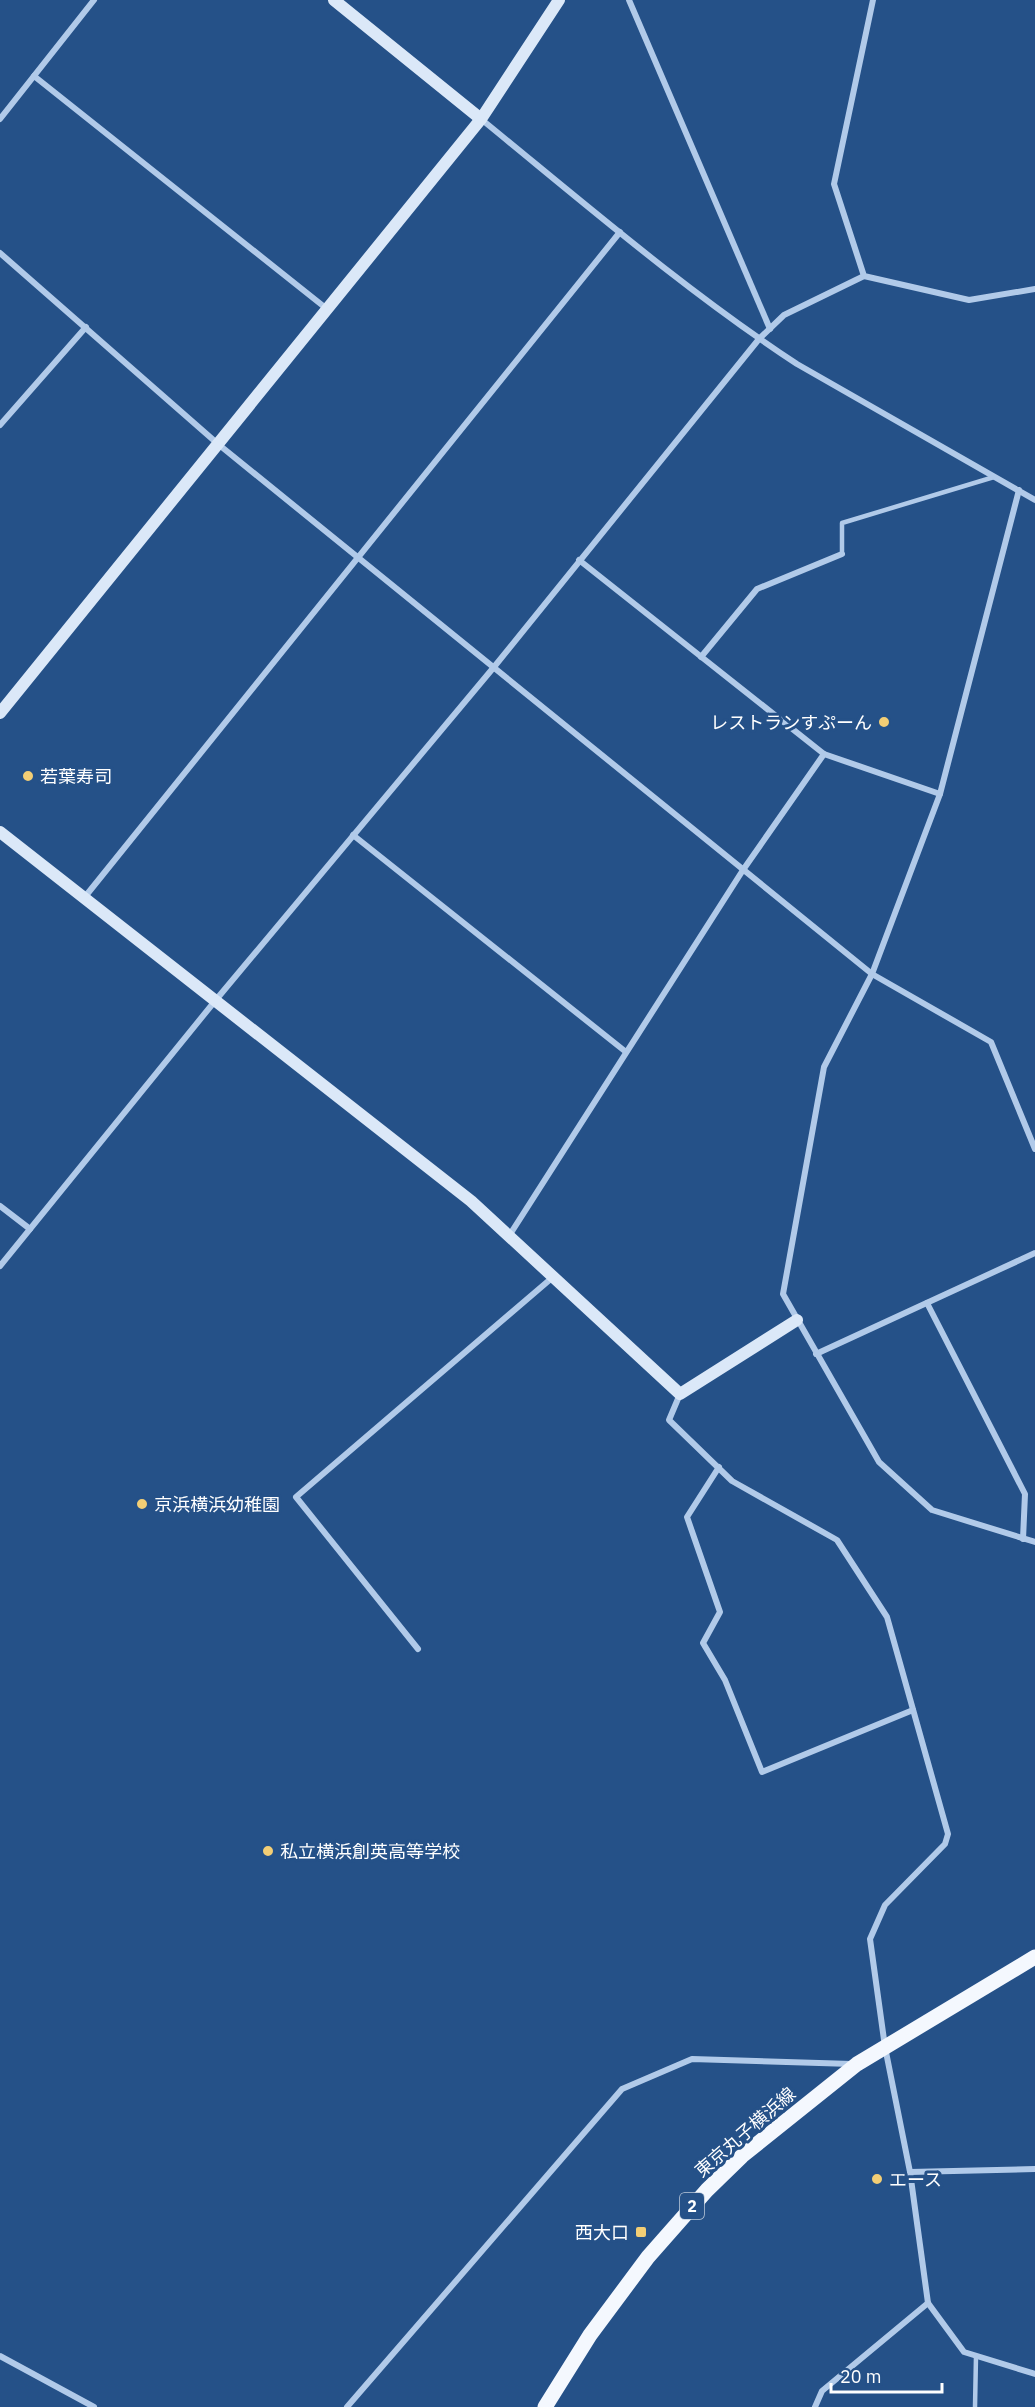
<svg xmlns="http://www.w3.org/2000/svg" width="1035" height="2407" font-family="'IBM Plex Sans','Noto Sans JP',sans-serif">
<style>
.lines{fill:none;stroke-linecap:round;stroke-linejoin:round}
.lane{stroke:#b1cae9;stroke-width:4.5}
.street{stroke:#b1cae9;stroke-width:6}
.secondary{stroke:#dbe8f8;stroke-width:12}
.primary{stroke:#f4f8fe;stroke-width:15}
.poi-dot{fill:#f3ce75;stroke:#255188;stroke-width:2}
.labels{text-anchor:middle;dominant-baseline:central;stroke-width:6;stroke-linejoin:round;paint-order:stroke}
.shield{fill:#255188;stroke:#becbdb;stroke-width:1.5}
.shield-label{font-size:16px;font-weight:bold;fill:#fff}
.poi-label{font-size:18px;fill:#fff;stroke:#255188;text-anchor:start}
.street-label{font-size:18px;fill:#fff;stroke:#255188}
</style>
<rect width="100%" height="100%" fill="#255188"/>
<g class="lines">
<g class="lane">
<path d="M842 554V523L994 477"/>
<path d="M975 2407 976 2356"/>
</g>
<g class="street">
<path d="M629 0 770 329"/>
<path d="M873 0 834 184 864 276 969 300 1035 289"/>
<path d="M34 76 327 309"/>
<path d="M0 119 94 0"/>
<path d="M481 119C584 203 686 291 797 364L1035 500"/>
<path d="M0 253 218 444 872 974 991 1042 1035 1149"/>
<path d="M0 425 86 327"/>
<path d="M1019 490 940 794 872 974 824 1067 783 1294 879 1462 932 1510 1035 1542"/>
<path d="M579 560 824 754 940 794"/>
<path d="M701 657 757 589 842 554"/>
<path d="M353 835 626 1052"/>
<path d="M84 898 620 232"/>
<path d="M0 1206 30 1229"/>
<path d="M509 1236 743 870 824 754"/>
<path d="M0 1266 215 1001 494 667 759 339 784 315 864 276"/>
<path d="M927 1303 1025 1494 1023 1539"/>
<path d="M816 1354 1035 1253"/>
<path d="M680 1394 669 1420 732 1481 837 1540 887 1617 948 1834 945 1844 885 1905 870 1939 885 2047 910 2172 928 2303 964 2352 1035 2374"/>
<path d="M719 1467 687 1517 720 1612 703 1643 725 1680 762 1772 913 1710"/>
<path d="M418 1649 296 1497 553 1277"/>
<path d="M910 2172 1035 2169"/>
<path d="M0 2356 94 2407"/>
<path d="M347 2407 622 2089 692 2059 852 2064"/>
<path d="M815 2407 822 2391 928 2303"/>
</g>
<g class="secondary">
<path d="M334 0 481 119"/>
<path d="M0 713 481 119 559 0"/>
<path d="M0 832 471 1201 680 1394 797 1320"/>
</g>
<path class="primary" d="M545 2407 590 2335 648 2257 707 2190 742 2156 857 2064 1035 1957"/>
</g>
<g class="poi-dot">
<circle cx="884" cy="722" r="6"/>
<circle cx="28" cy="776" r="6"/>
<circle cx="142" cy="1504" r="6"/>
<circle cx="268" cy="1851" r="6"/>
<circle cx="877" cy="2179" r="6"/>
<rect x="635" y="2226" width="12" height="12" rx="3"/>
</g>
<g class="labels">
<rect class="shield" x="680" y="2193" width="24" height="26" rx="4.5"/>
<g class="shield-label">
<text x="692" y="2206">2</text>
</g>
<g class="poi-label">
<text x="872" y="722" text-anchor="end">レストランすぷーん</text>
<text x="40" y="776">若葉寿司</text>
<text x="154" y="1504">京浜横浜幼稚園</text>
<text x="280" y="1851">私立横浜創英高等学校</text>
<text x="889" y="2179">エース</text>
<text x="629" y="2232" text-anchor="end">西大口</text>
</g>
<g class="street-label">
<text transform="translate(745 2132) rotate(-41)">東京丸子横浜線</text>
</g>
</g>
<path d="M831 2383v9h111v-9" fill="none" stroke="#ffffff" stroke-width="3"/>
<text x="840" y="2383" font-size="18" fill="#ffffff" stroke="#255188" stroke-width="4.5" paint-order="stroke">20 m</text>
</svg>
